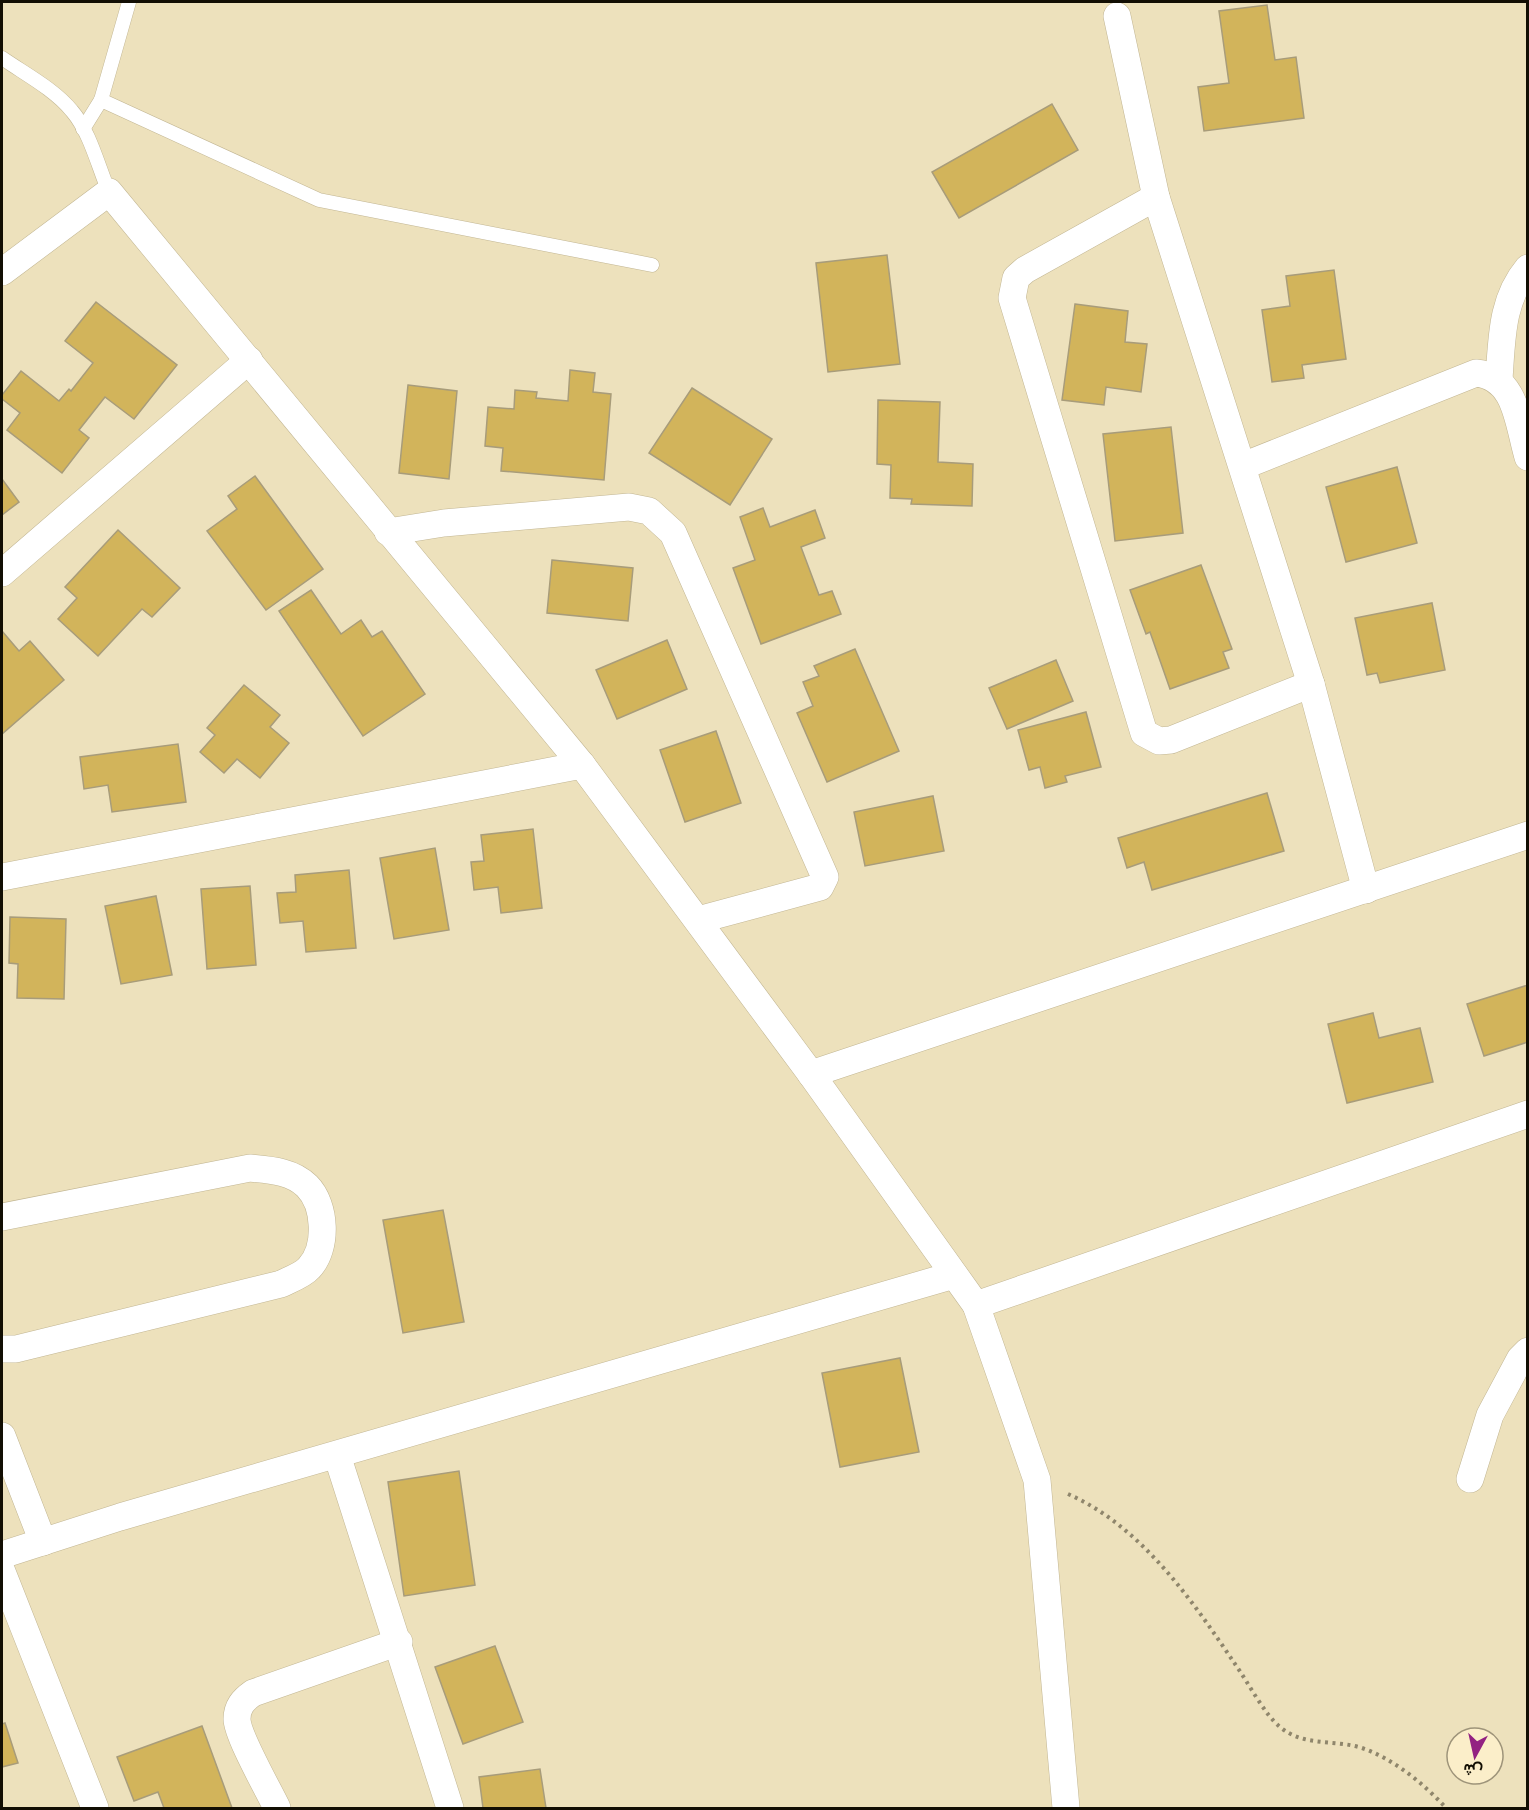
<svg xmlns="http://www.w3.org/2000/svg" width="1529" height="1810" font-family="Ubuntu,Vazirmatn,sans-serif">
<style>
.building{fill:#d2b45b;stroke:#a89c7a;stroke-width:1.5}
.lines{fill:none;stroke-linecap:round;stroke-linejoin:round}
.lane-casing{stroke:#c2b693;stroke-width:15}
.street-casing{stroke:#c2b693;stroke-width:28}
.path{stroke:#8f866c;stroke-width:4;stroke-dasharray:3 4.5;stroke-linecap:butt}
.lane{stroke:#fff;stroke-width:14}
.street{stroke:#fff;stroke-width:27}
</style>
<rect width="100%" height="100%" fill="#ede1bc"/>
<g class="building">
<path d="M1267 5 1275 60 1296 57 1304 118 1204 131 1198 87 1229 83 1219 11Z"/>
<path d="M1052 104 1078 150 959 218 932 172Z"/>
<path d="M887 255 900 364 828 372 816 263Z"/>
<path d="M1334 270 1346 359 1302 365 1304 378 1272 382 1262 310 1290 306 1286 276Z"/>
<path d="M96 302 177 365 134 419 105 397 79 430 89 438 62 473 7 430 20 413 2 399V395L21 371 59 401 69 389 71 391 93 363 65 341Z"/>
<path d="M1075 304 1128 311 1125 342 1147 344 1141 392 1106 387 1104 405 1062 400Z"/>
<path d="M570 370 595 373 593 392 611 394 604 480 501 471 503 448 485 446 488 407 514 409 515 390 537 392 536 398 568 401Z"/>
<path d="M408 385 457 391 449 479 399 473Z"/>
<path d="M692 388 772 439 730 505 649 453Z"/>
<path d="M878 400 940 402 938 462 973 464 972 506 911 504 912 499 890 498 891 465 877 464Z"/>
<path d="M1171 427 1183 533 1115 541 1103 434Z"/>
<path d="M1397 467 1417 543 1346 562 1326 487Z"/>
<path d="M255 476 323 569 266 610 207 531 237 509 228 496Z"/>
<path d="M2 479 19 502 2 515Z"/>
<path d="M763 508 770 527 815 510 825 538 801 547 819 595 832 591 841 614 761 644 733 568 755 560 740 517Z"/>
<path d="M118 530 180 588 152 617 142 609 98 656 58 619 77 598 65 587Z"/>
<path d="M552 560 633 568 628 621 547 613Z"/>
<path d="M1201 565 1232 649 1223 652 1229 668 1170 689 1150 632 1146 634 1130 590Z"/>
<path d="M311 590 341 634 361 620 372 637 382 631 425 694 363 736 279 611Z"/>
<path d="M1432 603 1445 670 1380 683 1377 673 1367 675 1355 618Z"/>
<path d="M2 631 19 651 30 641 64 680 2 734Z"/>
<path d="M667 640 687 689 617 719 596 670Z"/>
<path d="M855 649 899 751 827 782 797 713 813 706 803 682 819 676 814 666Z"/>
<path d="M1056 660 1073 701 1007 729 989 688Z"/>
<path d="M244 685 280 715 270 727 289 743 260 778 237 759 224 773 200 752 215 735 207 728Z"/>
<path d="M1086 712 1101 767 1065 776 1067 782 1045 788 1040 767 1029 770 1018 730Z"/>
<path d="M716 731 741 803 685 822 660 750Z"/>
<path d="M178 744 186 802 112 812 108 785 84 789 80 757Z"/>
<path d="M1267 793 1284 851 1152 890 1144 862 1127 868 1118 838Z"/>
<path d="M933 796 944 851 865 866 854 812Z"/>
<path d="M533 829 542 908 501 913 498 887 474 890 471 862 484 861 481 835Z"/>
<path d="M435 848 449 930 394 939 380 858Z"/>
<path d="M349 870 356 948 306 952 303 921 280 923 277 893 296 892 295 875Z"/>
<path d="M250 886 256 965 207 969 201 889Z"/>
<path d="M156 896 172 975 121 984 105 906Z"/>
<path d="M10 917 66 919 64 999 17 998 18 964 9 963Z"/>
<path d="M1528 985V1042L1484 1056 1467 1004Z"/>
<path d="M1373 1013 1379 1038 1420 1028 1433 1082 1347 1103 1328 1024Z"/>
<path d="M443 1210 464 1322 403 1333 383 1220Z"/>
<path d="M900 1358 919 1452 840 1467 822 1373Z"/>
<path d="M459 1471 475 1585 404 1596 388 1482Z"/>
<path d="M495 1646 523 1722 463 1744 435 1667Z"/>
<path d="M2 1722V1724L5 1723 18 1763 2 1767Z"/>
<path d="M202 1726 232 1808H164L158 1792 134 1801 117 1757Z"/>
<path d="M540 1769 546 1808H483L479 1777Z"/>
</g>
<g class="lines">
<g class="lane-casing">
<g id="lane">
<path d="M2 58C25 74 54 89 72 111 90 132 98 166 109 192"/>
<path d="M101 100 129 2"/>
<path d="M83 129 101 100 319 200 652 265"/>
</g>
</g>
<g class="street-casing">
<g id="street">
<path d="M1117 16 1156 197 1311 684 1366 890"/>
<path d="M1156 197 1025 270 1016 278 1012 298 1144 733 1159 741 1171 740 1311 684"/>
<path d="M2 272 109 192 582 765 811 1074 976 1305 1037 1480 1066 1808"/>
<path d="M1499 379C1502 339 1501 300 1528 268"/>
<path d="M1243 466 1476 373C1517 377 1518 424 1528 457"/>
<path d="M388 532 444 523 629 507 649 511 673 533 825 877 820 887 698 920"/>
<path d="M2 573 249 360"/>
<path d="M2 877 582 765"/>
<path d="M811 1074 1528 835"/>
<path d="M2 1217 250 1168C270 1170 292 1171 307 1186 326 1205 328 1248 309 1268 303 1275 289 1280 281 1284L16 1349H2"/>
<path d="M976 1305 1528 1114"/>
<path d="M2 1436 43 1542"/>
<path d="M337 1455 450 1808"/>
<path d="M1470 1479 1490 1415 1520 1359 1528 1351"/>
<path d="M2 1555 120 1517 954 1275"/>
<path d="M2 1572 95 1808"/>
<path d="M277 1808C269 1791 237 1735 237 1719 237 1707 243 1700 253 1693L399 1642"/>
</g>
</g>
<path class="path" d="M1068 1494C1141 1526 1192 1600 1235 1664 1248 1682 1264 1714 1280 1727 1304 1747 1334 1739 1362 1748 1394 1759 1424 1784 1446 1808"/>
<use href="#lane" class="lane"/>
<use href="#street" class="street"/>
</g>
<rect width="1529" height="1810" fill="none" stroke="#120e03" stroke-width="6"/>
<g transform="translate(1475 1756) rotate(188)"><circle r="28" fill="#fbeec9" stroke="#9e947a" stroke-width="1.5"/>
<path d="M0-4.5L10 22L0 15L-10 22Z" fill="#932282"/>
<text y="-9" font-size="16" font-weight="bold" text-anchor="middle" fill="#120e03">ش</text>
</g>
</svg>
